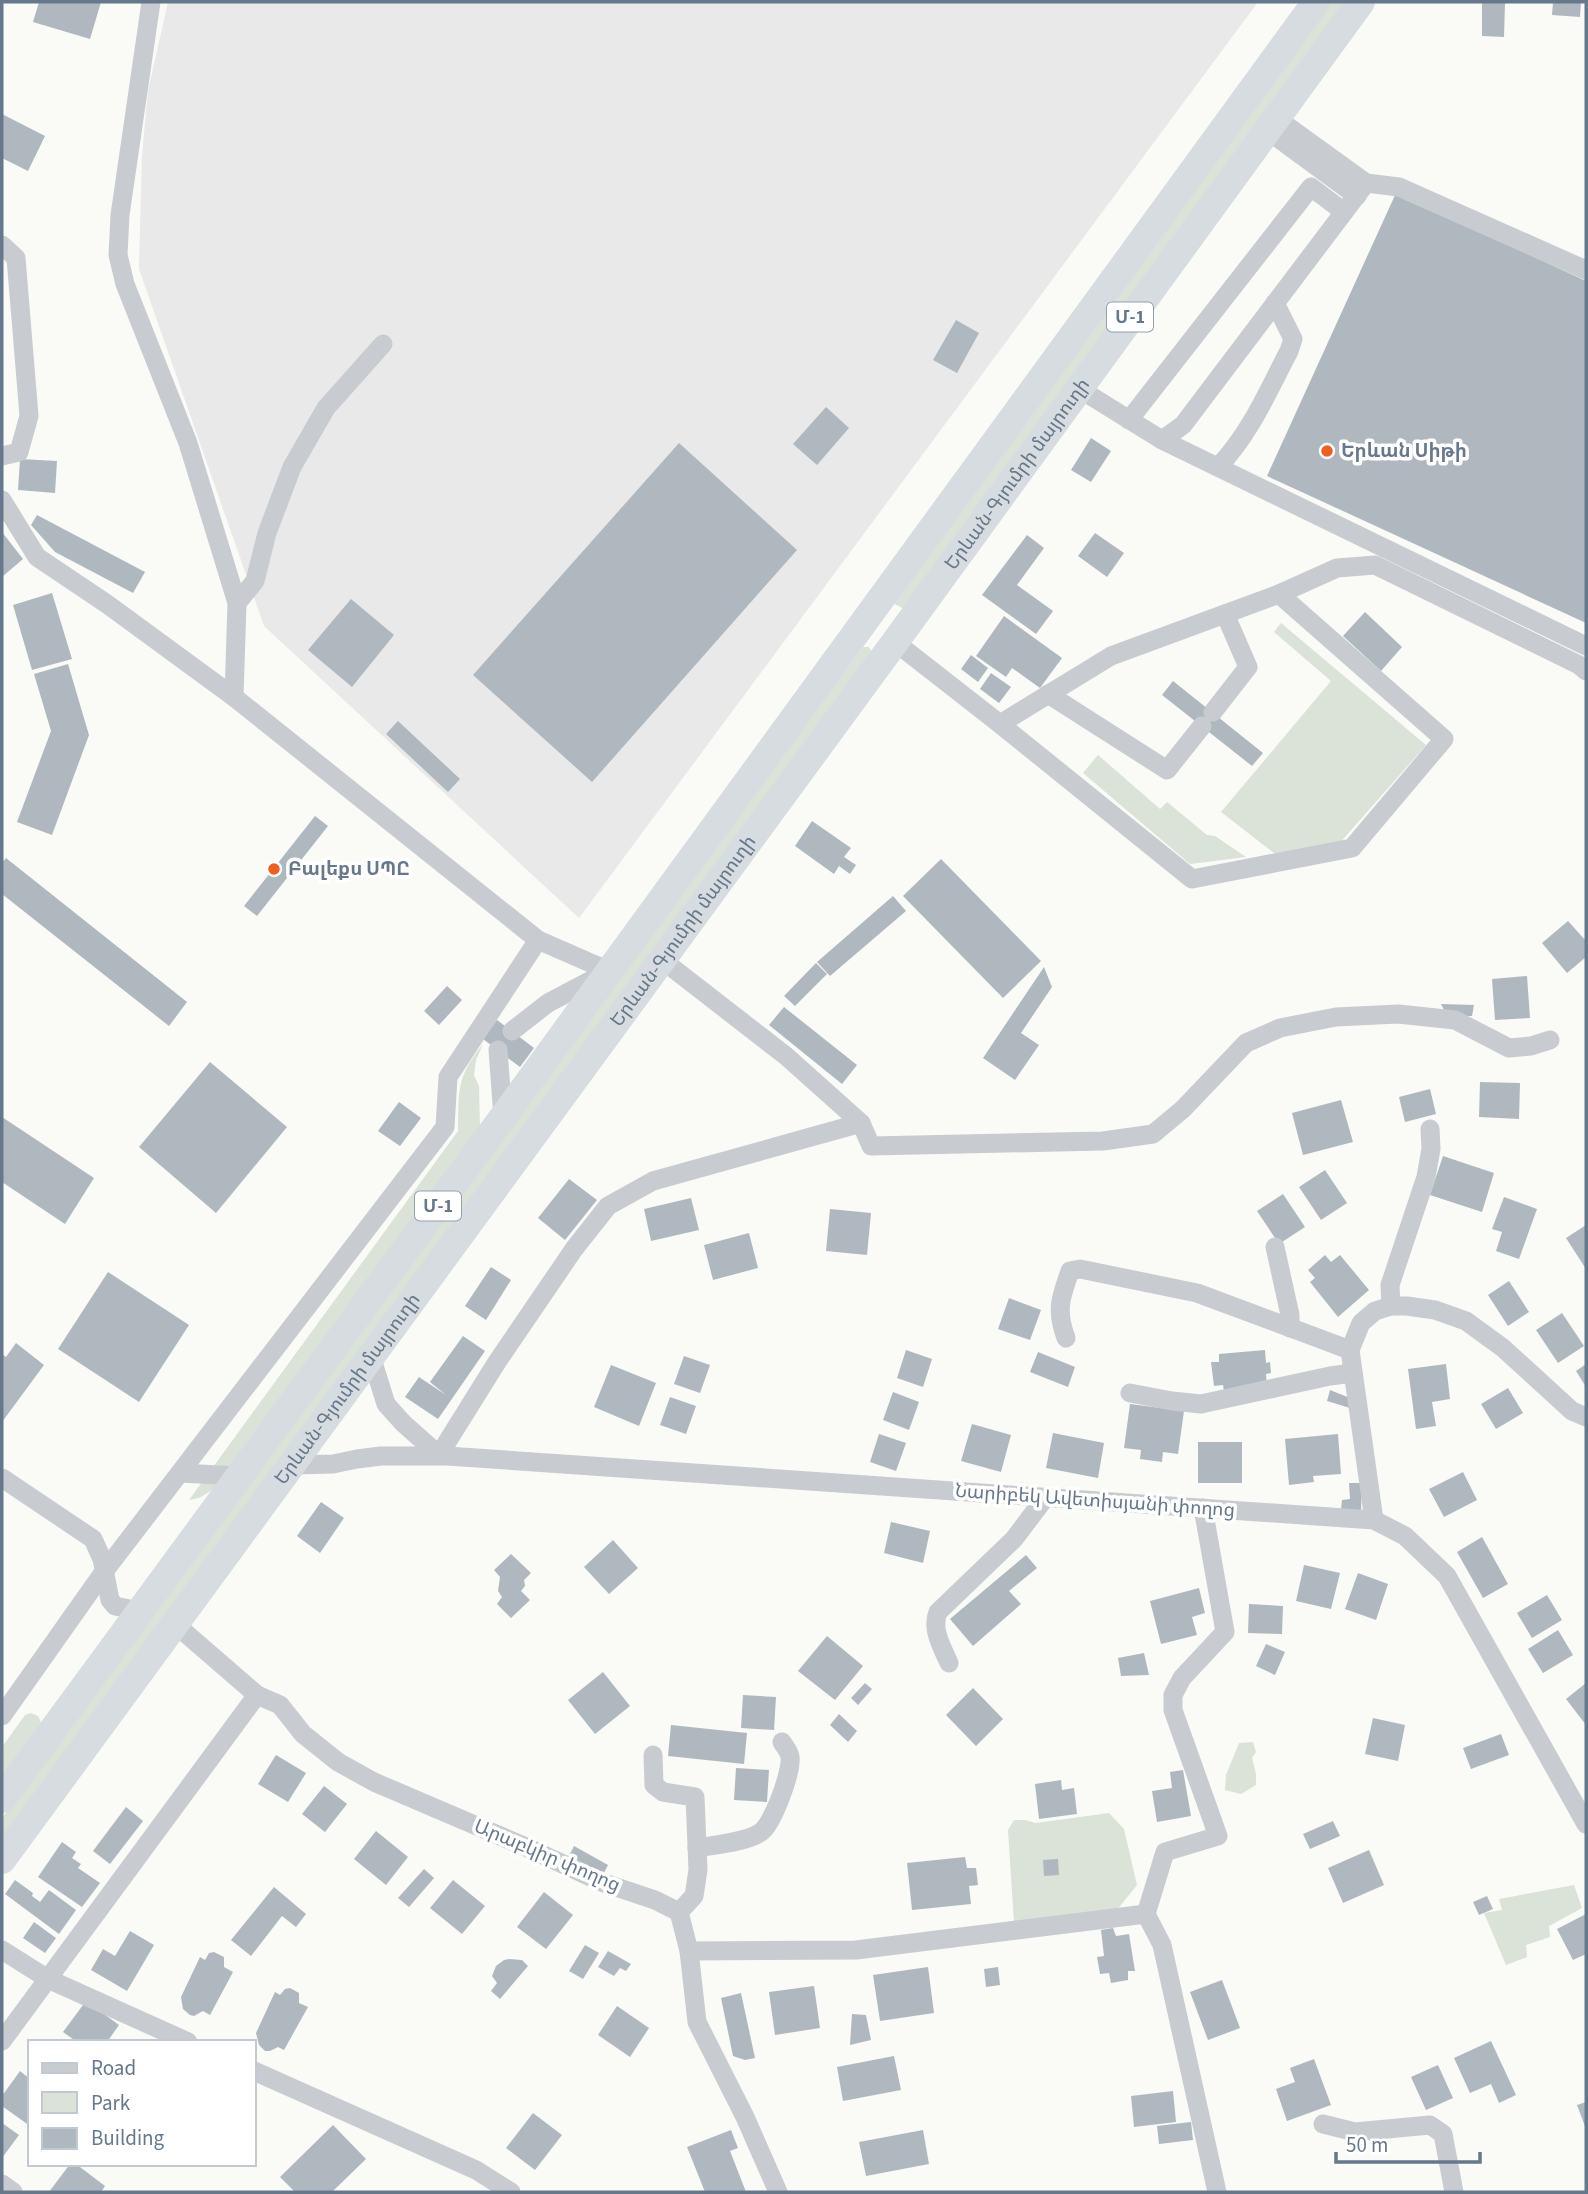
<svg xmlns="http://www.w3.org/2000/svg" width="1588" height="2194" font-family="'Source Sans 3','Noto Sans Armenian',sans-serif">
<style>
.built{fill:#e8e9e8}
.green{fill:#dbe2d8}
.building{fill:#b0b8bf}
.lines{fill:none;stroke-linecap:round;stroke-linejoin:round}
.minor{stroke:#c8cbd0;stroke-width:19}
.highway{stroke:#d6dce0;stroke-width:28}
.poi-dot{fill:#f15f20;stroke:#fff;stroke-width:2.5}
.labels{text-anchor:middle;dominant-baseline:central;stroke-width:7;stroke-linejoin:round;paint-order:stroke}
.shield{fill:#fff;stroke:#94a0ae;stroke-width:2}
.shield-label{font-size:18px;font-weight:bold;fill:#66788b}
.poi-label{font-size:19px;font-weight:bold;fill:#66788b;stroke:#fff;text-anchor:start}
.street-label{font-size:19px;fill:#66788b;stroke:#fff}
</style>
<rect width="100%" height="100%" fill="#fafaf7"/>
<path class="built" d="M168 2H1258L579 918 264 626 139 269 142 156 148 91Z"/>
<g class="green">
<path d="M1331 2H1347L906 610 893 603 1057 375Z"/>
<path d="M1281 623 1426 745 1338 845 1279 857 1221 812 1331 681 1274 632Z"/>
<path d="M863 647H869L873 654 2 1843V1818Z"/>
<path d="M1098 755 1160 809 1167 802 1207 835 1215 836 1246 857 1190 864 1083 773Z"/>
<path d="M483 1044 476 1060 474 1075 479 1086 480 1131 214 1489 199 1498 189 1500 458 1131C459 1089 456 1078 483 1044Z"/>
<path d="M31 1713 38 1716 41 1722 2 1782V1747L25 1715Z"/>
<path d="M1253 1742 1256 1752 1252 1758 1256 1774V1785L1241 1794 1225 1790 1226 1775 1239 1743Z"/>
<path d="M1109 1813 1124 1829 1137 1885 1117 1910 1014 1923 1008 1830 1014 1820H1025L1036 1823Z"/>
<path d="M1574 1885 1582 1908 1549 1926 1550 1937 1526 1945 1527 1957 1506 1965 1484 1913 1502 1910 1499 1899Z"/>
</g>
<g class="building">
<path d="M39 2H101L90 39 33 22Z"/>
<path d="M1482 2 1505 3 1504 37 1482 36Z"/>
<path d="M1553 2H1581L1580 17 1552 15Z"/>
<path d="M2 114 45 136 28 171 2 158Z"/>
<path d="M1396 193 1586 281V623L1267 476Z"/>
<path d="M956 320 979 333 957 373 933 360Z"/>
<path d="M826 407 849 428 817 465 793 444Z"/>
<path d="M1091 438 1111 451 1091 482 1071 470Z"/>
<path d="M679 443 797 550 592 782 473 675Z"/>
<path d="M20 459 57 461 55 493 18 490Z"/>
<path d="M37 515 145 572 133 593 55 552 31 525Z"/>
<path d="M2 532 23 559 2 577Z"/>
<path d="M1095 533 1124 553 1107 577 1078 556Z"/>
<path d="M1027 535 1044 548 1017 585 1053 611 1036 634 982 595Z"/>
<path d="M52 593 72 659 32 670 13 605Z"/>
<path d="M351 599 394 635 352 687 308 650Z"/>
<path d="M1365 612 1402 647 1381 671 1343 636Z"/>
<path d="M1004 616 1062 658 1040 688 1012 668 1006 677 976 656Z"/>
<path d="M971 655 988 668 978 682 961 669Z"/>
<path d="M68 664 89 735 52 835 17 822 51 731 34 674Z"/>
<path d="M991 673 1011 687 999 703 980 689Z"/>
<path d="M1173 681 1263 753 1252 766 1162 695Z"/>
<path d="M398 721 460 779 448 792 386 734Z"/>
<path d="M315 816 328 826 257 916 244 906Z"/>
<path d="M812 821 851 848 844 857 856 865 850 874 839 866 834 874 795 846Z"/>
<path d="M6 858 187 1002 169 1026 2 894V863Z"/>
<path d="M941 859 1041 961 1003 998 903 896Z"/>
<path d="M893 896 906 911 830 976 817 962Z"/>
<path d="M1568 921 1586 941V957L1567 973 1542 943Z"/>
<path d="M816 963 827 974 795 1006 784 996Z"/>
<path d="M1044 967 1052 987 1021 1033 1039 1045 1015 1080 983 1058Z"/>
<path d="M1527 976 1530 1018 1495 1020 1492 979Z"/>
<path d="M447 986 462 1000 439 1025 424 1011Z"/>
<path d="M1441 1004 1474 1005 1472 1016H1447Z"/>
<path d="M784 1007 857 1065 842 1084 769 1025Z"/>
<path d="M497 1020 534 1048 520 1067 483 1039Z"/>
<path d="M210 1062 287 1127 216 1213 139 1147Z"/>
<path d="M1480 1082 1520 1083 1519 1119 1479 1117Z"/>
<path d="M1430 1089 1436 1114 1405 1122 1399 1097Z"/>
<path d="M1341 1100 1353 1142 1303 1155 1292 1113Z"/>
<path d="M399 1102 421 1118 400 1146 378 1131Z"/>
<path d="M2 1117 94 1178 65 1224 2 1182Z"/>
<path d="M1443 1156 1494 1173 1482 1212 1430 1195Z"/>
<path d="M1325 1170 1347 1203 1321 1220 1299 1187Z"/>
<path d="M569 1179 597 1200 565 1240 538 1218Z"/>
<path d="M1283 1194 1305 1227 1279 1244 1257 1211Z"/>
<path d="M1504 1197 1537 1209 1519 1259 1496 1251 1502 1232 1492 1229Z"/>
<path d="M691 1198 699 1230 651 1241 644 1209Z"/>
<path d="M830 1209 871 1213 867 1255 826 1251Z"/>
<path d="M1586 1225V1269L1566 1238Z"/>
<path d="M749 1233 758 1268 713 1280 704 1245Z"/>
<path d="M1325 1255 1331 1262 1340 1255 1369 1290 1338 1317 1310 1282 1315 1278 1308 1270Z"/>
<path d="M491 1267 511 1280 486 1320 465 1306Z"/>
<path d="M108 1272 189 1325 139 1402 58 1349Z"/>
<path d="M1509 1281 1529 1312 1508 1326 1488 1295Z"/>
<path d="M1009 1298 1041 1310 1030 1340 998 1329Z"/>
<path d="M1562 1313 1584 1346 1558 1363 1536 1330Z"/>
<path d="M463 1336 485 1351 438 1419 405 1397 419 1377 446 1395 430 1382Z"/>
<path d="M16 1343 44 1365 2 1422V1354L6 1357Z"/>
<path d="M906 1350 932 1359 923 1387 897 1378Z"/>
<path d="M1265 1350 1266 1363 1270 1362 1271 1373 1266 1374 1267 1387 1224 1391 1223 1385 1214 1386 1211 1362H1219V1354Z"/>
<path d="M1038 1352 1075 1367 1068 1387 1030 1372Z"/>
<path d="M684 1356 710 1365 700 1393 674 1384Z"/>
<path d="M1446 1364 1450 1399 1432 1402 1436 1426 1416 1429 1408 1369Z"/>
<path d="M1586 1364V1387L1576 1371Z"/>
<path d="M611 1365 656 1383 639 1426 594 1407Z"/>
<path d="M1508 1388 1523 1413 1496 1429 1481 1404Z"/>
<path d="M1330 1390 1350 1398V1408L1327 1401Z"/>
<path d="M893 1392 919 1402 909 1430 883 1420Z"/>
<path d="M670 1397 696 1406 686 1434 660 1425Z"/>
<path d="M1130 1404 1184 1411 1178 1454 1163 1452 1162 1462 1140 1459 1141 1450 1124 1448Z"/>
<path d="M972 1424 1011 1435 1001 1472 961 1461Z"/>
<path d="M1053 1433 1104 1443 1098 1478 1046 1468Z"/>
<path d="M879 1434 906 1443 896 1471 870 1462Z"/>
<path d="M1338 1434 1341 1474 1313 1476 1314 1482 1289 1485 1285 1439Z"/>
<rect x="1198" y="1442" width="44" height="41"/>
<path d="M1463 1472 1477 1500 1444 1517 1429 1489Z"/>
<path d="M1349 1483H1362L1361 1511 1341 1510 1342 1500 1350 1499Z"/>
<path d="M321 1502 344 1518 320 1553 297 1536Z"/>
<path d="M891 1522 930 1531 923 1563 884 1553Z"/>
<path d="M1482 1537 1508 1584 1483 1598 1457 1552Z"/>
<path d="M613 1540 638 1568 609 1594 584 1567Z"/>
<path d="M511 1554 531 1573 524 1580 525 1586 521 1591 530 1600 511 1618 497 1604 502 1597 498 1591 500 1577 494 1570Z"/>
<path d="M1026 1555 1037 1568 1009 1591 1021 1604 973 1646 950 1619Z"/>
<path d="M1304 1565 1340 1573 1331 1609 1296 1601Z"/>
<path d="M1358 1573 1388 1584 1376 1620 1345 1609Z"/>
<path d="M1199 1588 1205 1613 1192 1617 1197 1635 1161 1644 1150 1601Z"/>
<path d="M1547 1595 1562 1620 1532 1638 1517 1613Z"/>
<path d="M1249 1604 1283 1606 1282 1634 1248 1633Z"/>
<path d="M1558 1630 1573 1655 1543 1673 1528 1649Z"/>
<path d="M827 1636 863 1666 835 1700 798 1671Z"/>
<path d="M1266 1644 1285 1652 1275 1675 1256 1666Z"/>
<path d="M1144 1653 1149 1675 1121 1676 1118 1658Z"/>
<path d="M603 1672 630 1706 595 1734 568 1700Z"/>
<path d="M865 1683 872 1689 858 1705 851 1698Z"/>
<path d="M1586 1683V1725L1566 1699Z"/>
<path d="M973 1688 1003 1719 976 1746 946 1715Z"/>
<path d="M743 1695 776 1697 774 1730 741 1728Z"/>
<path d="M839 1714 857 1731 848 1742 830 1725Z"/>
<path d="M1373 1718 1405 1725 1398 1761 1365 1754Z"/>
<path d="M671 1725 747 1733 744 1764 668 1756Z"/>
<path d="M1501 1734 1509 1755 1471 1769 1463 1748Z"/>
<path d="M276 1755 306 1773 288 1802 258 1784Z"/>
<path d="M736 1768 769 1770 767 1802 734 1800Z"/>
<path d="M1183 1770 1191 1816 1157 1822 1152 1791 1172 1788 1170 1772Z"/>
<path d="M1061 1780 1062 1790 1074 1788 1077 1814 1039 1819 1035 1784Z"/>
<path d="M324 1786 347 1804 325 1832 302 1814Z"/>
<path d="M126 1807 143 1821 110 1864 93 1851Z"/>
<path d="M1333 1821 1340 1836 1310 1849 1303 1834Z"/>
<path d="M376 1831 408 1857 386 1885 354 1859Z"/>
<path d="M62 1842 76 1852 72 1858 81 1864 78 1868 100 1883 82 1907 38 1877Z"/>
<path d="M574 1846 608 1865 602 1877 568 1858Z"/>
<path d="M1369 1850 1384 1885 1343 1903 1328 1868Z"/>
<path d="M965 1857 967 1868H976L978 1885 969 1886 971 1904 912 1910 907 1863Z"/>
<path d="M1058 1859 1059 1875 1044 1876 1043 1860Z"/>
<path d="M424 1869 434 1878 409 1907 398 1898Z"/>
<path d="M15 1880 33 1893 32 1896 40 1902 49 1890 76 1910 59 1934 5 1894Z"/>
<path d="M453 1880 485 1906 462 1934 430 1908Z"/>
<path d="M274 1887 306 1914 296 1927 282 1916 251 1956 231 1940Z"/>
<path d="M544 1892 573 1915 546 1949 517 1927Z"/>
<path d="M1487 1896 1493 1909 1479 1915 1473 1902Z"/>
<path d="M1586 1914V1954L1573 1960 1557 1929Z"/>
<path d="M34 1922 56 1938 45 1953 23 1938Z"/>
<path d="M1113 1928 1116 1936 1129 1934 1135 1971H1128V1980L1111 1983 1109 1973 1100 1974 1097 1957 1104 1956 1101 1930Z"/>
<path d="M130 1931 154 1945 127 1991 91 1970 103 1949 115 1956Z"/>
<path d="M585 1945 599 1953 583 1979 569 1971Z"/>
<path d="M608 1951 631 1964 626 1971 620 1968 614 1976 598 1967Z"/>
<path d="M214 1952 224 1957V1967L233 1972 210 2015 203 2011 194 2016 190 2015 183 2009 181 1997 200 1957 205 1960 209 1953Z"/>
<path d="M509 1959 522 1960 528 1966 500 1999 491 1991 497 1983 492 1976 496 1966 504 1960Z"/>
<path d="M928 1967 934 2013 880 2021 873 1975Z"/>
<path d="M998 1967 1000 1985 986 1987 984 1969Z"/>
<path d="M1222 1980 1240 2028 1208 2040 1190 1992Z"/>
<path d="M814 1986 820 2028 775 2035 769 1992Z"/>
<path d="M290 1988 299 1993V2003L308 2007 284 2050 278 2047 270 2051H265L259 2045 256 2033 275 1992 280 1995 285 1989Z"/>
<path d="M741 1993 755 2058 745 2060 733 2056 721 1998Z"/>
<path d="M86 2001 119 2025 107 2042H77L63 2032Z"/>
<path d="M617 2006 649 2028 630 2057 598 2035Z"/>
<path d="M852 2014 866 2015 871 2040 850 2045Z"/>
<path d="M1491 2041 1516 2095 1499 2103 1491 2084 1470 2093 1454 2058Z"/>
<path d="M894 2056 901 2090 843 2101 837 2067Z"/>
<path d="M1314 2059 1331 2105 1287 2121 1276 2089 1295 2082 1290 2068Z"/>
<path d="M1438 2065 1453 2098 1426 2110 1411 2077Z"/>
<path d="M20 2071 30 2079V2126L2 2106V2096Z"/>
<path d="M1173 2091 1176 2122 1134 2127 1131 2096Z"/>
<path d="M1586 2102V2129L1577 2105Z"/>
<path d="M533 2113 562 2135 535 2170 506 2148Z"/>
<path d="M1191 2122 1193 2140 1159 2144 1157 2126Z"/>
<path d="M2 2123 19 2135 2 2158Z"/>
<path d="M333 2125 366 2159 332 2192H295L280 2177Z"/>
<path d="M731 2130 738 2148 730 2151 746 2192H705L687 2147Z"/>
<path d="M923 2130 929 2164 866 2176 859 2142Z"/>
<path d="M70 2164H76L105 2186 101 2192H49Z"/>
</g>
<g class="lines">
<g class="minor">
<path d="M151 2 120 215 118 255 125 284 188 443 237 603 234 697"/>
<path d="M1267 130 1357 196"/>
<path d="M1366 183 1399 187 1586 270"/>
<path d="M2 245 16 258 29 416 19 452 2 456"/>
<path d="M1078 388 1162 440 1586 646"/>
<path d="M1129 420 1311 187 1344 212"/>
<path d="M1162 440 1183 425 1366 183 1276 118"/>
<path d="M1218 467C1250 434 1268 391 1289 351L1293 339 1275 303"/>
<path d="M2 500 37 557 107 604 234 697 538 940 609 971"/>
<path d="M237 603 255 581 267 533 292 467 326 408 383 344"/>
<path d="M895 642 1000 724 1111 656 1279 594 1337 568 1375 565 1579 665 1586 671"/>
<path d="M1048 694 1167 770 1202 726"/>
<path d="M1213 712 1248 667 1225 614"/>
<path d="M1000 724 1192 879 1352 848 1444 739 1279 594"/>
<path d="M661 959 786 1056 861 1123 871 1146 1103 1141 1153 1134 1183 1109 1246 1043 1280 1028 1336 1017 1398 1014 1455 1020 1509 1048 1531 1046 1550 1040"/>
<path d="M512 1031 548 1003 605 973"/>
<path d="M498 1050 503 1117"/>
<path d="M1275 1247 1290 1315V1328"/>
<path d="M1391 1306 1390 1285 1426 1177 1431 1149 1430 1129"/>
<path d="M1066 1338C1056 1311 1060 1299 1070 1271L1080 1269 1197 1293 1350 1350"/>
<path d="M371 1356 386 1404 403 1423 439 1455"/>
<path d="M1130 1393 1172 1401 1201 1404 1330 1376 1353 1373"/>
<path d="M439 1455 497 1362 574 1249 608 1206 653 1181 861 1123"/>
<path d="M293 1465 333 1464 357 1459 381 1456H447L1374 1520 1405 1536 1447 1576 1586 1824"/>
<path d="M180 1473 239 1476"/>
<path d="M2 1478 93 1539 102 1559 110 1600 115 1606 139 1611"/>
<path d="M1203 1508 1225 1632 1182 1678 1173 1695V1710L1218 1836 1165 1852 1146 1914 1162 1945 1217 2192"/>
<path d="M1374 1520 1350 1350 1361 1323 1375 1311 1391 1306H1407L1435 1310 1466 1321 1503 1348 1572 1411 1586 1417"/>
<path d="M175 1624 257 1695 280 1705 303 1734 338 1762 374 1782 526 1847 604 1883 655 1900 679 1912 689 1951 697 2022 745 2117 778 2192"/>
<path d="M949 1663C942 1647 931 1629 938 1612L1014 1539 1045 1498"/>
<path d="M2 1716 103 1573 445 1127 448 1077 538 940"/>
<path d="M653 1755 654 1785 663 1792 695 1797 698 1870 694 1896 679 1912"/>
<path d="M697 1848C714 1845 748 1842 761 1832 773 1824 792 1771 790 1757 789 1751 785 1747 782 1742"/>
<path d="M2 1950 48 1979 188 2042"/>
<path d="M689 1951 856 1950 1146 1914"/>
<path d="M2 2041 257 1695"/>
<path d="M254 2071 476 2170 511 2192"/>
<path d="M1323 2124 1355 2132 1430 2125 1443 2134 1454 2192"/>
<path d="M2 2184 13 2192"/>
</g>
<g class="highway">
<path d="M2 1799 503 1117 1316 2"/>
<path id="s1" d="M2 1860 895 642 1361 2"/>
</g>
</g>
<g class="poi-dot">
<circle cx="1327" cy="451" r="7"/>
<circle cx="274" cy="869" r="7"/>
</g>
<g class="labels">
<g class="shield">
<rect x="1107" y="302.5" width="46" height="29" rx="5"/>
<rect x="415" y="1191.5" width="46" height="29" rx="5"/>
</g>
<g class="shield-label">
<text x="1130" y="317">Մ-1</text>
<text x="438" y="1206">Մ-1</text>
</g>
<g class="poi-label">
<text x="1341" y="451">Երևան Սիթի</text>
<text x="288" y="869">Բալեքս ՍՊԸ</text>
</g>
<g class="street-label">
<text stroke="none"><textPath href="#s1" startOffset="1718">Երևան-Գյումրի մայրուղի</textPath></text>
<text stroke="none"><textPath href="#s1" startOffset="1152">Երևան-Գյումրի մայրուղի</textPath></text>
<text stroke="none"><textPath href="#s1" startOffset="584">Երևան-Գյումրի մայրուղի</textPath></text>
<text transform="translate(1095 1501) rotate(4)">Նարիբեկ Ավետիսյանի փողոց</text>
<text transform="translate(547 1856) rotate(23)">Արաբկիր փողոց</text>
</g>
</g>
<rect width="1588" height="2194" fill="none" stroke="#66788b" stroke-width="7"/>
<rect x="28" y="2040" width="228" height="126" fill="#ffffff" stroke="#c2c9d1" stroke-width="2"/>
<rect x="42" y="2063" width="35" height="10" fill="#c8cbd0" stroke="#c2c9d1" stroke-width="2"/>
<text x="91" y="2075" font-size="21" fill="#66788b">Road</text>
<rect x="42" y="2092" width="35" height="21" fill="#dbe2d8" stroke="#c2c9d1" stroke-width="2"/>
<text x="91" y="2110" font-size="21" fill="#66788b">Park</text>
<rect x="42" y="2128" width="35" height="21" fill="#b0b8bf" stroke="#c2c9d1" stroke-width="2"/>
<text x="91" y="2145" font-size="21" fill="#66788b">Building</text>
<path d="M1336 2152v10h144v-10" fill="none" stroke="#66788b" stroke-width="3.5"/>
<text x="1346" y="2152" font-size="21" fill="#66788b" stroke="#ffffff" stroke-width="5" paint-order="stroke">50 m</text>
</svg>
